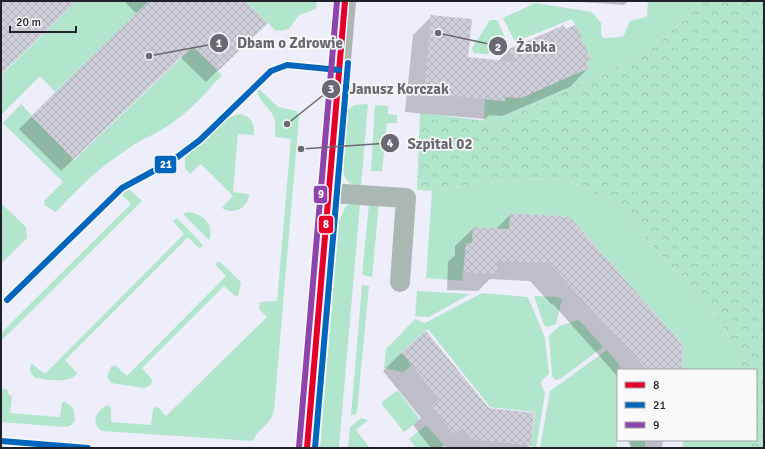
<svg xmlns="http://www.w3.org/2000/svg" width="765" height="449" font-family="Signika,sans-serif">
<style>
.green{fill:#b2e6cc}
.forest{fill:url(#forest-crowns)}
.shadow{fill:#0003}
.building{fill:url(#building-cross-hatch)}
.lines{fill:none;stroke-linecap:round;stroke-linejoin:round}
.minor{stroke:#aab7b3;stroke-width:20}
.tertiary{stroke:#aab7b3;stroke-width:22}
.bus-1-casing{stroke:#f9f9f9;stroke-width:9}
.bus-2-casing{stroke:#f9f9f9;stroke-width:9}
.bus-3-casing{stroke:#f9f9f9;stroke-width:9}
.bus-1{stroke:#e4002b;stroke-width:6}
.bus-2{stroke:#0065bd;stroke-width:6}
.bus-3{stroke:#8e44ad;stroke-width:6}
.leader{fill:none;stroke:#696974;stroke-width:1.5}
.callout-dot{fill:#696974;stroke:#f9f9f9;stroke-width:1.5}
.mark-label{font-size:12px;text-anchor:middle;font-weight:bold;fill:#fff}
.callout-label{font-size:15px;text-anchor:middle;font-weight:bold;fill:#696974;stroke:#f9f9f9;stroke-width:3.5;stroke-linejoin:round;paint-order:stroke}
.line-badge{stroke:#f9f9f9;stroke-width:1.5}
.badge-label{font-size:11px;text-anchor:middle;font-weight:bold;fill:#fff}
</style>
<defs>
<pattern id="forest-crowns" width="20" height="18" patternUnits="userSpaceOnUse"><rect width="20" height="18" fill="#b2e6cc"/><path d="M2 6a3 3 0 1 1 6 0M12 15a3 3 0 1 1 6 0" fill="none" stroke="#99c5af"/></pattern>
<pattern id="building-cross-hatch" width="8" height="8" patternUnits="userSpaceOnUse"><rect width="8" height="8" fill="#cfcfda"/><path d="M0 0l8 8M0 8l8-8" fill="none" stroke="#b1b1bb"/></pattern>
</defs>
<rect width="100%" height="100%" fill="#eeeefa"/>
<g class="green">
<path d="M77 1 149 2 55 92 40 76 1 115V75Z"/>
<path d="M245 1H317L316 9 299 15 289 29 276 31Z"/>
<path d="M648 1H706L646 53 505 118 504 123 484 121 485 99 504 101 505 97 521 98 589 68 586 60 591 58 572 19 515 42 503 18 535 3 592 12 601 23V34L603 38 623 37 630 21 647 17Z"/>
<path d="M490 20H497L505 37 503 47 487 54 473 53 472 48Z"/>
<path d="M193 47 222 75C208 90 193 108 176 120 162 132 144 137 129 148 101 166 78 188 56 212L44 205 45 200 63 182 3 123 21 104 74 160Z"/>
<path d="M260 90 278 107 297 111 299 117 274 411C271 425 257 429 253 441L102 431C90 423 96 411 107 405L111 407V422L151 425 153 409 156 407 159 408 166 416 267 317 259 309 260 302 277 301 291 139 275 137C275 131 276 124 274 118 271 108 258 101 257 91Z"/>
<path d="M368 104 361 187C351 186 345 181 343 171L348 109 355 105Z"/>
<path d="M375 105 388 106V114L397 115V123H387L382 171H371Z"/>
<path d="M240 114C251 116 255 124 254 135L238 134 233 192 249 194C249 207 234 216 222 208L233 196 201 164 190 174 185 168V158L227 118Z"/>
<path d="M549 178 586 187 621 210 722 325 738 355 739 370H682L683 345 570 217 511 213 509 229 472 243H466L462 281 426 278 432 191 494 182Z"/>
<path d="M128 188 142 201 1 341V333L131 204 122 195Z"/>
<path d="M1 203 26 227 27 238 1 264Z"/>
<path d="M353 204H360L339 448H320L339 221 346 206Z"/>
<path d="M369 204H379L372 277 362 275Z"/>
<path d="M188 212C201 212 216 226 209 240L183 214Z"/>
<path d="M177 218 202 244 203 247 199 248 188 237 65 360 77 373C70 385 47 379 36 378L31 374 30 369 31 363 45 374 184 234 173 221Z"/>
<path d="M219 261 241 282 238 296H235L224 286 142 368 153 381 149 386 144 388 111 383 107 377 111 367 115 365 127 376 226 276 215 264Z"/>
<path d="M362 285 369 286 357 412 355 415H351Z"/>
<path d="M417 291 470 294 429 317 415 316Z"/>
<path d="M482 293 528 297 545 338 549 374 542 380 541 384 545 393 536 448 531 446 535 412 490 407 428 329 401 352 412 365 403 372 384 368 386 349 415 319 425 323Z"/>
<path d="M534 296 557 297 562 299 556 324 548 327 544 325Z"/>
<path d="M579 320 603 347 560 379 555 380 552 376 549 336 559 326Z"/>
<path d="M607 350 618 363 620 370H618L617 448H540L550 391Z"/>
<path d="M1 389H7L9 395 12 396 10 413 60 417 62 402 64 401 73 408 75 421 70 426 65 427 1 422Z"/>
<path d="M396 391 399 392 419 418 418 421 404 432 383 406 382 402Z"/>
<path d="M361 418 368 420 356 430 370 448H348L350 427Z"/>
<path d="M425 426 428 427 446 448H416L409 439Z"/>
<path d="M628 440H645V448H637L628 444Z"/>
<path d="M684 440H740V448H682Z"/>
</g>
<path class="forest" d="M706 1H764V448H740V440H756V370H739L738 355 722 325 621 210 586 187 549 178 494 182 432 191 417 190 420 113 504 123 505 118 646 53Z"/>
<g class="shadow">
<path d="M124 1H242L266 23 206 82 180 57 61 171 19 129 137 14Z"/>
<path d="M566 1H629L624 5Z"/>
<path d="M431 17 467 58 498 61 509 50 563 26 590 58 586 62 588 68 570 87 502 116 489 115 485 119 405 112 413 35Z"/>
<path d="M511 214 681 370H618V377L553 304 552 305 530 281 490 279 478 291 447 290 448 262 455 255V246L474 228 496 229Z"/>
<path d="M426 332 489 409 530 445 527 448H446L444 445 440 448H431L413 425 421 418 383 371 401 353Z"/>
<path d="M630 440H663L662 447 630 448Z"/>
</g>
<g class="building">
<path d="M1 1H77L1 74Z"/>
<path d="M149 1H245L268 23 219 70 193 46 74 159 31 116Z"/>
<path d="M431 15 472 19 468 57 514 62 509 49 564 25 565 29 576 25 591 59 586 60 589 68 521 98 505 97V101L424 93Z"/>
<path d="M510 213 570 217 683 345 682 370H647L549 263 498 261 497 274 464 272 466 243H472L473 227 509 229Z"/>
<path d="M426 331 489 408 534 413 531 446 472 439 463 428 454 435 431 406 439 399 401 352Z"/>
</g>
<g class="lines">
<path class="minor" d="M329 193 406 198 400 282"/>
<path class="tertiary" d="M307 448 345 1"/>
<g class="bus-1-casing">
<path id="bus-1" d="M307 448 345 1"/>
</g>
<g class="bus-2-casing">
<g id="bus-2">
<path d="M7 300 122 188 172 161 200 140 271 71 287 65 339 70"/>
<path d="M1 441 88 448"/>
<path d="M315 448 348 63"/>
</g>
</g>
<g class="bus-3-casing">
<path id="bus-3" d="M299 447 337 1"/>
</g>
<use href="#bus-1" class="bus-1"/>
<use href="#bus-2" class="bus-2"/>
<use href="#bus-3" class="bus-3"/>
</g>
<path class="leader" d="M149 56L219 43M438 33L498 46M287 124L331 89M301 149L390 143"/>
<g class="callout-dot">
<circle cx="149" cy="56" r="4"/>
<circle cx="438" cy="33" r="4"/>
<circle cx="287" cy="124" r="4"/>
<circle cx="301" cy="149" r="4"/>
<circle cx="219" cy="43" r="10"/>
<circle cx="498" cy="46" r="10"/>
<circle cx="331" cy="89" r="10"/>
<circle cx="390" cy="143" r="10"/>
</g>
<g class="mark-label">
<text x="219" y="47">1</text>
<text x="498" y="51">2</text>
<text x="331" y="93">3</text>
<text x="390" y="147">4</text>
</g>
<g class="callout-label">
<text x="290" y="48">Dbam o Zdrowie</text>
<text x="536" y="52">Żabka</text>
<text x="399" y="94">Janusz Korczak</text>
<text x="440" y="149">Szpital 02</text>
</g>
<g class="line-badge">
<rect x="154" y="155" width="23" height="19" rx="4" fill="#0065bd"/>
<rect x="313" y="185" width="15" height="19" rx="4" fill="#8e44ad"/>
<rect x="318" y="215" width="16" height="19" rx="4" fill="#e4002b"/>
</g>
<g class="badge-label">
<text x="166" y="168">21</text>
<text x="321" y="198">9</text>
<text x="326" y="228">8</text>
</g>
<rect width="765" height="449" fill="none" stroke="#21212c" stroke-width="4"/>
<rect x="617" y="369" width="140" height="72" fill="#f9f9f9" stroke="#a3a3a7"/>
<rect x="625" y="382" width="20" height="6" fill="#e4002b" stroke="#a3a3a7"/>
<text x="653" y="389" font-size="12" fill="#21212c">8</text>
<rect x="625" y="402" width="20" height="6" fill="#0065bd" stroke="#a3a3a7"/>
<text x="653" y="409" font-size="12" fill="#21212c">21</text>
<rect x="625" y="422" width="20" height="6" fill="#8e44ad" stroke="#a3a3a7"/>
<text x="653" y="429" font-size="12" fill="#21212c">9</text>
<path d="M10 26v6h66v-6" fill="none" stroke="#21212c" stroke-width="2"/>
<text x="16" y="26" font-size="12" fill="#21212c" stroke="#f9f9f9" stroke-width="3" paint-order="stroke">20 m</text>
</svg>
